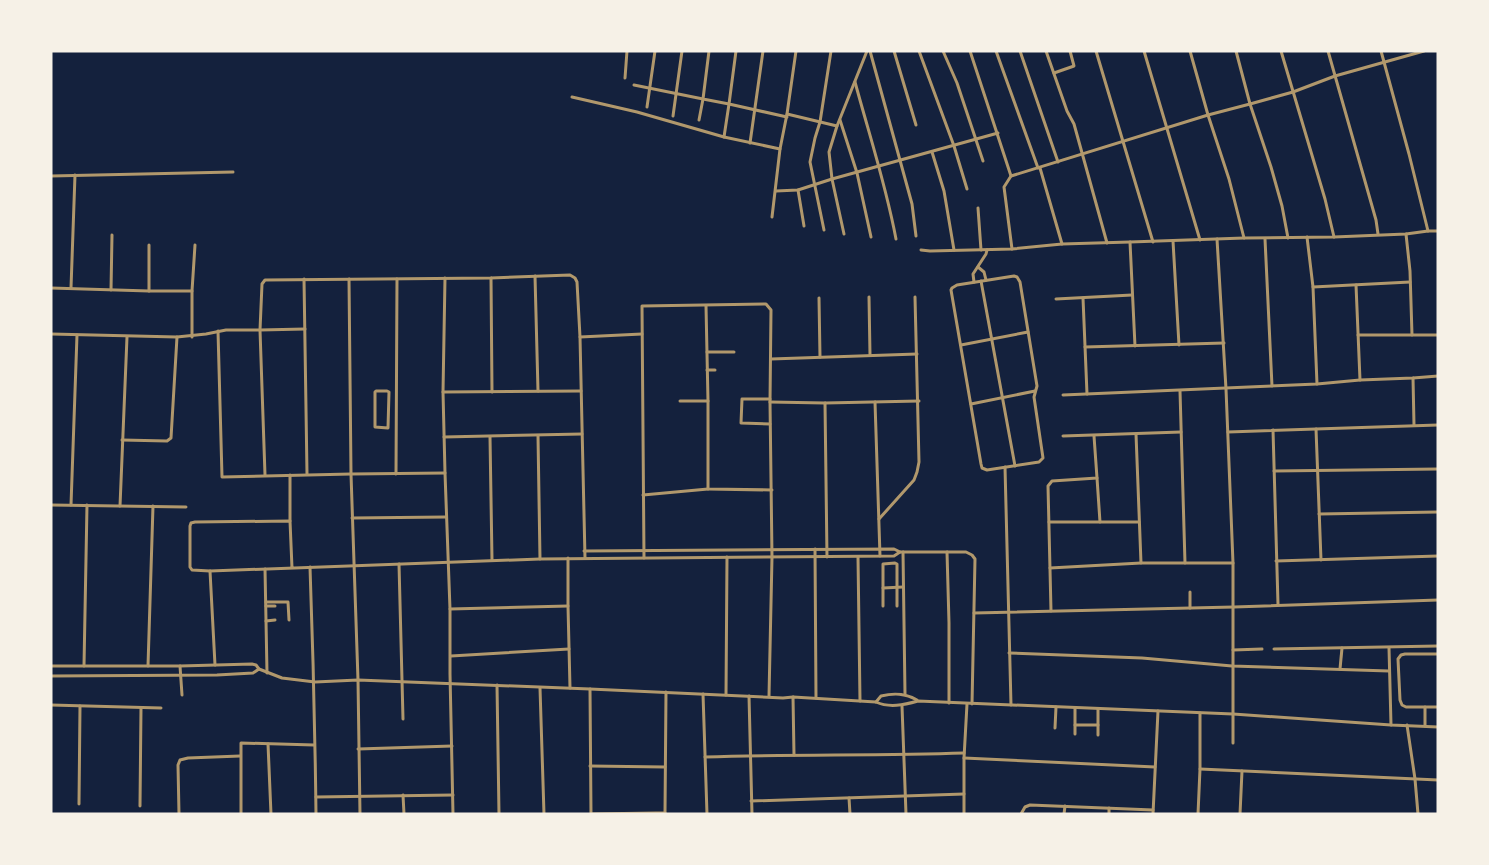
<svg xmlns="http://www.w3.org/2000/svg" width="1489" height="865" font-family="'Exo 2',sans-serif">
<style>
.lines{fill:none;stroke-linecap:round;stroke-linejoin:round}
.minor{stroke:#b1986c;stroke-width:3}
</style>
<rect width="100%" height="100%" fill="#14213d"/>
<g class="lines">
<g class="minor">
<path d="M709 51 703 99 729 104 724 137"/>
<path d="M736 51 729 104 787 117"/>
<path d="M870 51 912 204 916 236"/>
<path d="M894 51 916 125"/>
<path d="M919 51 954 146 967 189"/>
<path d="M943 51 957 83 983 161"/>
<path d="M970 51 1011 176 1004 187 1012 249"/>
<path d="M996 51 1038 168"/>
<path d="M1020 51 1058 162"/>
<path d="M1046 51 1067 111 1074 124 1107 243"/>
<path d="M1096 51 1153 242"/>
<path d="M1144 51 1200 240"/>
<path d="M1190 51 1208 115 1229 179 1244 238"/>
<path d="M1236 51 1250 104 1271 167 1282 206 1288 238"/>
<path d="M1281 51 1325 199 1334 237"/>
<path d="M1328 51 1376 220 1378 234"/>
<path d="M1381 51 1409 154 1428 231"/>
<path d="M1054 73 1074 66 1070 51"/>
<path d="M625 78 627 51"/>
<path d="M855 82C869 134 886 185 896 239"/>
<path d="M634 85 703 99 699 120"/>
<path d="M572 97 637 112 724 137 780 149"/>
<path d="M647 107 655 51"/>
<path d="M787 114 837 126"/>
<path d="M673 116 682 51"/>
<path d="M840 120 857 173 871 237"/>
<path d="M750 143 763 51"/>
<path d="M932 152 944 191 954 250"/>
<path d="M1040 168 1062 244"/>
<path d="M51 176 233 172"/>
<path d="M1011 176 1208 115 1250 104 1293 92 1335 76 1424 51"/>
<path d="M798 190 804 226"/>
<path d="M776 191 798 190 832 179 998 133"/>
<path d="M978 208 981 250"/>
<path d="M772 217 780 149 787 114 796 51"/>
<path d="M824 230 810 162 815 138 820 122 831 51"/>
<path d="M844 234 832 179 829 152 837 126 867 51"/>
<path d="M1406 234 1410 271 1412 335"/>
<path d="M1307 237 1313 287 1317 384"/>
<path d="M1217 239 1226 389 1233 563V743"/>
<path d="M1265 239 1272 386"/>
<path d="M1173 241 1179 345"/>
<path d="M1130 242 1135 346"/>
<path d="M921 250 930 251 1012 249 1062 244 1130 242 1244 238 1334 237 1406 234 1428 231H1438"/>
<path d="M978 267 984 272 986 280"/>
<path d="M535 276 538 391"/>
<path d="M1014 276 1017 277 1020 282 1037 386 1034 397 1043 458 1039 462 987 470 982 468 981 464 951 290 952 288 957 285Z"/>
<path d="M445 278 443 392 445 473 450 609V674L453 814"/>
<path d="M491 278 492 392"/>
<path d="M304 279 307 474"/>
<path d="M349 279 351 474 358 680 360 814"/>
<path d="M981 281 1015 466"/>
<path d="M974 282 973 274 986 254 987 250"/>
<path d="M1356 285 1360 380"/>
<path d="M1313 287 1410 282"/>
<path d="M51 288 149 291H192"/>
<path d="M71 288 75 175"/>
<path d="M111 290 112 235"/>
<path d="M149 291V245"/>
<path d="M869 297 870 355"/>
<path d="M819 298 820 357"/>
<path d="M1083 298 1087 394"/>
<path d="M1056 299 1132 295"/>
<path d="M706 306 708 401V489L772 490"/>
<path d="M218 331 222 477 351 474 445 473"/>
<path d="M51 334 177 337 206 334 226 330H260L262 284 265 280 491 278 570 275 575 278 577 282 580 337 585 558"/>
<path d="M1358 335H1438"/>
<path d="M192 337V291L195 245"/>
<path d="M580 337 642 334"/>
<path d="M961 345 1028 332"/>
<path d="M1085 347 1224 343"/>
<path d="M707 352H734"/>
<path d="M771 359 917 354"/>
<path d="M707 370H715"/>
<path d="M1413 378 1414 425"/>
<path d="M376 391H387L389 392 388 428 375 427V392Z"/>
<path d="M1180 391 1185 563"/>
<path d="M443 392 581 391"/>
<path d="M1063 395 1317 384 1360 380 1413 378 1438 376"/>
<path d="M770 399H742L741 423 770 424"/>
<path d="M680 401H708"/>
<path d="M770 402 825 403 919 401"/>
<path d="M875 402 880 556"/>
<path d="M825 403 827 557"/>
<path d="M971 404 1035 391"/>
<path d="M1316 429 1321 560"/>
<path d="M1273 430 1278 604"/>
<path d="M1228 432 1438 425"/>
<path d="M1136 434 1141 563"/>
<path d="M538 436 540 559"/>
<path d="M1063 436 1181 432"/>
<path d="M444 437 582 434"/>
<path d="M490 437 492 560"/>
<path d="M122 440 167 441 171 438 177 337"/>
<path d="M1005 467 1011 705"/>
<path d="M1274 471 1438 469"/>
<path d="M396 474 397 279"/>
<path d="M265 475 260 330 305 329"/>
<path d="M290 475V521"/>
<path d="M1097 478 1100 522"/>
<path d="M643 495 708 489"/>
<path d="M51 505 186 507"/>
<path d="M71 505 77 335"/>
<path d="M120 506 127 337"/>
<path d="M1319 514 1438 512"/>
<path d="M352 518 446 517"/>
<path d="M879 519 914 480 917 472 919 462 915 297"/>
<path d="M1049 522H1139"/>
<path d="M815 549 816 698"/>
<path d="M584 551 894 549 900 552H966L972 555 975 559 972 704"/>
<path d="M903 552 905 694"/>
<path d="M947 552 949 623V703"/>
<path d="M858 557 860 701"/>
<path d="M568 558V606L570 688"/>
<path d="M644 558 642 306 766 304 771 310 770 402 772 557 769 696"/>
<path d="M1276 561 1438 556"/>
<path d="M399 564 403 719"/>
<path d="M310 567C313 649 315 731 316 814"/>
<path d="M292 568 290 521 195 522 191 523 190 526V567L192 570 210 571 540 559 894 556 900 552"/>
<path d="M1050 568 1141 563H1233"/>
<path d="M265 569 267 673"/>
<path d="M210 571 215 665"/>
<path d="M883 588 903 587"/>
<path d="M1190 592V608"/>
<path d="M266 602H288L289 620"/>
<path d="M266 606H275"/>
<path d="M883 606V564L895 563 897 564V606"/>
<path d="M450 609 568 606"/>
<path d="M1051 611 1048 486 1052 481 1097 478 1094 436"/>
<path d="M974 613 1234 607 1438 600"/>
<path d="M266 621 275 620"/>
<path d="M1389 648 1391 725"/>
<path d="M1274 649 1438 646"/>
<path d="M1233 650 1262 649"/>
<path d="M1009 653 1142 658 1232 666 1389 671"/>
<path d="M1438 654H1405L1401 655 1398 659 1400 700 1402 705 1406 707H1438"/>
<path d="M451 656 569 649"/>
<path d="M51 666H180L252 664 256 665 259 669 282 678 315 682 358 680 590 689 783 698 793 697 876 702C889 708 904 705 918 701L1233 714 1391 725 1438 727"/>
<path d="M84 666 87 505"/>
<path d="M148 666 153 506"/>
<path d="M180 666 182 695"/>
<path d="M1340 669 1342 648"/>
<path d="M51 676 217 675 253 673 259 669"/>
<path d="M497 685 499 814"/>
<path d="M540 688 544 814"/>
<path d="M590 689 591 814 656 813H665V814"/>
<path d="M703 694 707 814"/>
<path d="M726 695 727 557"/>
<path d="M749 696 752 814"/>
<path d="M793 697 794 755"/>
<path d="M876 702 881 696C894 693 905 693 917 700"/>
<path d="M51 705 161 708"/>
<path d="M902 706 906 814"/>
<path d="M1425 707V726"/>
<path d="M1075 725H1098"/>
<path d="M1407 725 1415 779 1418 814"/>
<path d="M1055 728 1056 707"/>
<path d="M1075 734V708"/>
<path d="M1098 735V709"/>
<path d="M268 744 271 814"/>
<path d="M358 749 452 746"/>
<path d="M705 757C792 754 878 756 964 753"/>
<path d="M964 758 1155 767"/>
<path d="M590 766 665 767"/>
<path d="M1200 769 1438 780"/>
<path d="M403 795 404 814"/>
<path d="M316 797 453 795"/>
<path d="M849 798 850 814"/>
<path d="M751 801 964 794"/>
<path d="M79 804 80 706"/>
<path d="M140 806 141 708"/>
<path d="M665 813 666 692"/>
<path d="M179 814 178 765 180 760 188 758 240 756"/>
<path d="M241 814V743L314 745"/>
<path d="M964 814V758L967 704"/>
<path d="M1021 814 1025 807 1030 805 1153 810"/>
<path d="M1064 814 1065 806"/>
<path d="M1109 814V808"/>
<path d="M1153 814 1158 711"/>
<path d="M1198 814 1200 769V713"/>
<path d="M1240 814 1242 771"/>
</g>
</g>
<rect width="1489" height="865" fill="none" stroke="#f6f1e7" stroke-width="105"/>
</svg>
